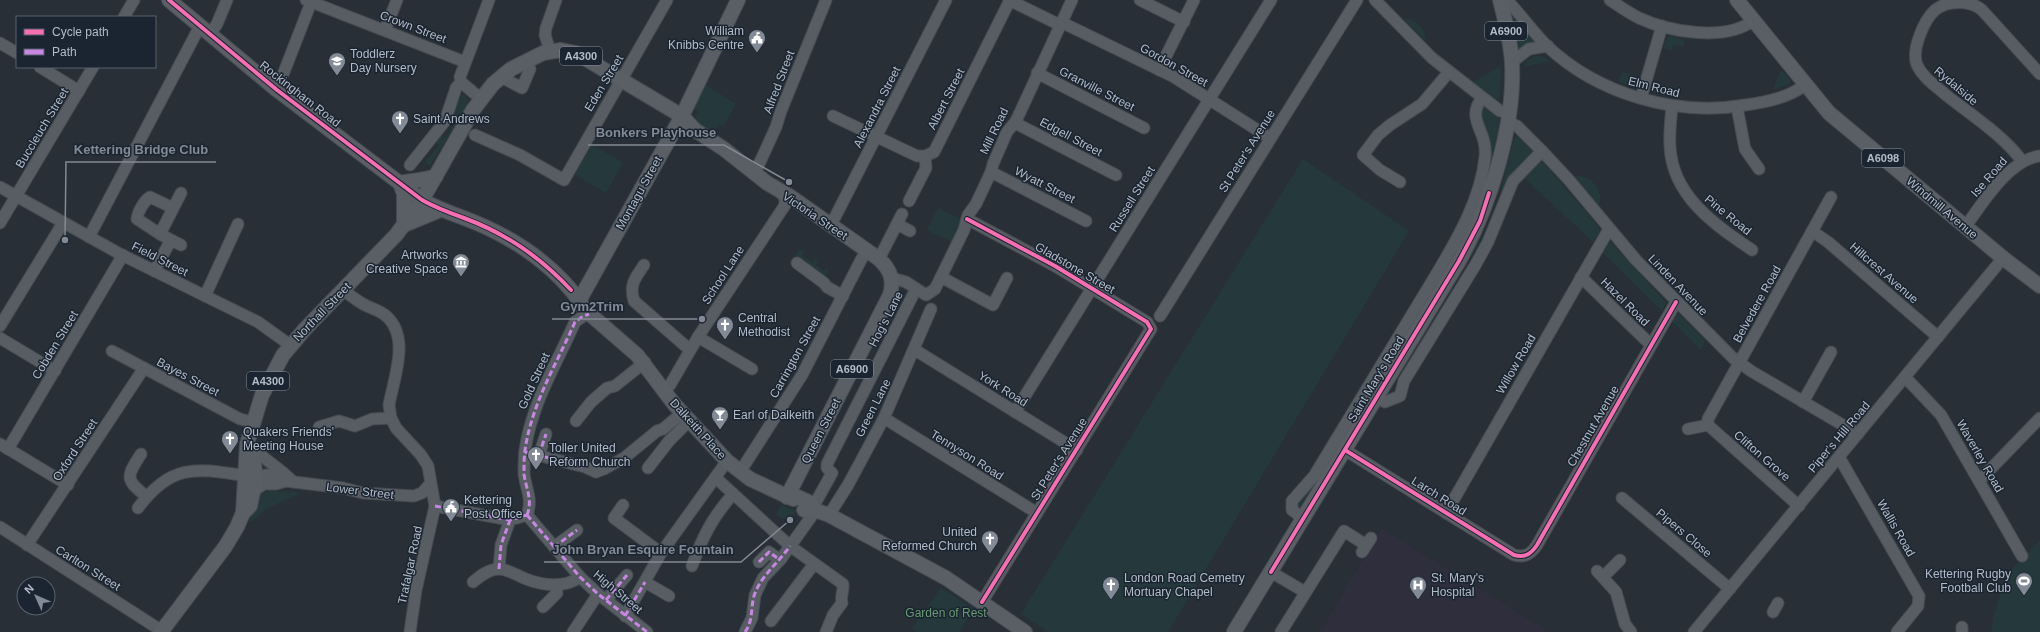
<svg xmlns="http://www.w3.org/2000/svg" width="2040" height="632" font-family="Arial,sans-serif">
<style>
.medical{fill:#2e2e3c}
.green{fill:#25393c}
.lines{fill:none;stroke-linecap:round;stroke-linejoin:round}
.minor-casing{stroke:#464b51;stroke-width:13}
.major-casing{stroke:#464b53;stroke-width:16}
.minor{stroke:#585d64;stroke-width:11}
.major{stroke:#5a5f66;stroke-width:14}
.quiet{stroke:#c787e3;stroke-width:3;stroke-dasharray:6 3;stroke-linecap:butt}
.cycleway-casing{stroke:#1b2531;stroke-width:6}
.cycleway{stroke:#f96db3;stroke-width:4}
.labels{text-anchor:middle;dominant-baseline:central;stroke-width:3;stroke-linejoin:round;paint-order:stroke}
.shield{fill:#1b2531;stroke:#858e9b;stroke-width:1}
.shield-label{font-size:11px;font-weight:bold;fill:#b2bbc8}
.street-label{font-size:12px;fill:#b2bbc8;stroke:#1b2531}
.poi-label{font-size:12px;fill:#b2bbc8;stroke:#1b2531;text-anchor:start}
.park-label{font-size:12px;fill:#689971;stroke:#1b2531}
.leader{fill:none;stroke:#828a95;stroke-width:1.5}
.callout-dot{fill:#828a95;stroke:#1b2531;stroke-width:1.5}
.callout-label{font-size:13px;text-anchor:middle;font-weight:bold;fill:#828a95;stroke:#1b2531;stroke-width:3;stroke-linejoin:round;paint-order:stroke}
</style>
<rect width="100%" height="100%" fill="#282f36"/>
<path class="medical" d="M1381 528 1550 632H1320Z"/>
<g class="green">
<path d="M1511 11 1537 43 1519 51Z"/>
<path d="M1405 18C1418 21 1425 28 1426 41L1404 19Z"/>
<path d="M1668 36 1684 39V46L1673 45 1672 51 1663 48Z"/>
<path d="M1535 56H1542L1551 61 1523 67 1527 61Z"/>
<path d="M1501 66 1500 97 1496 99 1473 82Z"/>
<path d="M1782 70 1790 80V84L1773 90 1776 80Z"/>
<path d="M1623 72 1640 77 1637 86 1634 88 1618 81Z"/>
<path d="M1653 81 1670 87 1669 96 1651 92Z"/>
<path d="M706 85 736 104 723 127 719 124 711 136 700 128 695 114H698V110H695L694 107Z"/>
<path d="M462 94 465 95 468 101 467 106 430 166 425 162 439 145 435 142 441 135 445 138 454 124 449 121Z"/>
<path d="M1482 106 1499 119 1500 133 1493 166 1474 224 1305 508 1298 511 1296 501 1435 284 1484 175 1480 120Z"/>
<path d="M1517 136 1534 153 1480 245 1498 202 1514 139Z"/>
<path d="M1510 144 1495 201 1477 247 1388 394 1389 390 1475 247 1494 200Z"/>
<path d="M592 145 623 162 606 193 575 175Z"/>
<path d="M1303 159 1409 231 1168 632H1048L1021 614Z"/>
<path d="M1541 160 1598 226 1600 231 1593 242 1523 177Z"/>
<path d="M1578 176C1593 175 1604 193 1599 206L1575 177Z"/>
<path d="M938 208 962 220 952 242 927 230Z"/>
<path d="M1609 241 1666 302 1662 311 1603 253Z"/>
<path d="M803 250 804 251 802 255 812 262 815 258 818 261 816 265 824 271 827 267 828 271 825 276H820L822 273 814 267 811 271 808 268 810 264 802 258 800 260 796 259 797 257 795 256 799 251Z"/>
<path d="M1679 314 1705 340 1701 350 1672 321 1676 315Z"/>
<path d="M1348 461 1280 572 1281 567 1342 465Z"/>
<path d="M270 491 298 492 297 495 268 508 248 524C254 512 254 493 270 491Z"/>
<path d="M781 505 797 511 794 515 782 519 776 514Z"/>
<path d="M2040 540V632H1991L1993 618 2006 575Z"/>
<path d="M941 588 974 609 959 632H917L912 628Z"/>
</g>
<g class="lines">
<g class="minor-casing">
<g id="minor">
<path d="M306 0 465 62"/>
<path d="M1009 0 1060 25"/>
<path d="M1140 0 1184 22"/>
<path d="M1375 0 1432 58 1491 104 1500 111 1509 113"/>
<path d="M1507 0C1521 15 1533 32 1547 46 1598 94 1676 117 1745 105 1766 102 1788 98 1805 85"/>
<path d="M1610 0C1619 6 1629 13 1639 18 1669 32 1726 42 1754 20"/>
<path d="M124 17 134 0"/>
<path d="M1061 22 1174 77 1270 138"/>
<path d="M385 30 397 0"/>
<path d="M210 34 217 24 227 0"/>
<path d="M0 43 17 53"/>
<path d="M550 51 545 35 546 28 556 0"/>
<path d="M1512 62 1529 49 1548 46"/>
<path d="M40 67 79 91"/>
<path d="M1159 70 1194 0"/>
<path d="M1037 73 1144 128"/>
<path d="M501 77 522 88 530 69"/>
<path d="M277 90 312 0"/>
<path d="M1641 98 1662 26"/>
<path d="M481 99 461 82 460 77 489 0"/>
<path d="M1672 106C1671 119 1669 132 1670 146 1672 196 1715 225 1752 250"/>
<path d="M1737 107 1745 149 1759 169"/>
<path d="M833 116 917 156H925L934 152 1010 0"/>
<path d="M1016 121 1019 125 1116 175"/>
<path d="M1507 121 1517 126 1542 151 1569 180 1636 260 1733 358 1751 371 1858 434"/>
<path d="M475 135 520 155 564 180 667 0"/>
<path d="M2022 161C2003 135 1971 115 1946 95 1936 86 1923 78 1917 65 1911 50 1924 20 1935 10 1948 0 1970 0 1982 10L2040 74"/>
<path d="M410 165 445 121 456 88 461 82"/>
<path d="M991 172 1086 221"/>
<path d="M755 173 776 127 781 111 826 0"/>
<path d="M1400 182 1380 170 1363 155 1378 135 1390 125 1422 104 1449 72"/>
<path d="M0 187 120 254 258 322 290 345"/>
<path d="M909 201 926 168 925 156"/>
<path d="M967 219 1055 266 1147 322 1151 329 982 602"/>
<path d="M0 223 93 67"/>
<path d="M897 224 910 231"/>
<path d="M831 225 946 0"/>
<path d="M1965 227C1983 203 2009 159 2040 156"/>
<path d="M1812 231 1828 242 1938 337"/>
<path d="M160 234 137 219C138 211 144 201 150 197L173 208"/>
<path d="M89 237 200 26"/>
<path d="M171 240 181 245"/>
<path d="M879 259 902 214"/>
<path d="M797 263 824 283 827 287 843 296"/>
<path d="M644 265C635 278 629 285 634 301L690 350"/>
<path d="M154 271 171 240 160 234 181 193"/>
<path d="M941 277 993 305 1007 278"/>
<path d="M1581 277 1651 345"/>
<path d="M892 278 906 282 926 295 935 289 964 230 968 215 976 204 991 172 993 164 1007 132 1016 121 1072 0"/>
<path d="M343 290C350 295 356 300 363 304 370 308 379 310 385 315 411 336 394 377 389 405L391 418 396 428 421 455 428 466 435 506 416 590 410 632"/>
<path d="M205 296 238 224"/>
<path d="M1160 316 1357 0"/>
<path d="M0 326 63 223"/>
<path d="M698 337 752 369"/>
<path d="M0 338 55 371"/>
<path d="M915 350 1077 450"/>
<path d="M112 351 240 419 253 422"/>
<path d="M1905 377 1941 415 2022 556"/>
<path d="M664 390 670 385 698 337 785 205V198L781 193"/>
<path d="M1376 398 1385 402 1400 396 1404 381 1476 264 1488 242 1513 181 1542 151"/>
<path d="M1803 402 1831 352"/>
<path d="M1015 412 1271 0"/>
<path d="M884 418 1037 513"/>
<path d="M576 421 591 402 607 388 615 386 645 362"/>
<path d="M1708 425V419L1831 197"/>
<path d="M1708 425 1799 506"/>
<path d="M319 427 339 421 355 426 372 419 391 418"/>
<path d="M1688 429 1708 425"/>
<path d="M0 444 68 485"/>
<path d="M252 447C265 461 281 468 293 482"/>
<path d="M8 449 123 255"/>
<path d="M1345 450 1514 555C1525 558 1531 554 1537 545L1676 302"/>
<path d="M525 452 585 467 596 472 604 469 624 458 657 431 663 429 682 413"/>
<path d="M141 454C127 476 124 479 146 496"/>
<path d="M539 455 546 434"/>
<path d="M1839 457 1919 596 1918 606 1897 632"/>
<path d="M648 468 669 441 689 421"/>
<path d="M740 472 802 375 862 258 868 252"/>
<path d="M716 478 790 546 843 584C844 591 840 596 842 603L833 615 826 632"/>
<path d="M251 481C264 473 273 472 286 481"/>
<path d="M1979 481 2040 418"/>
<path d="M255 490 264 484H276L286 481 343 488 363 493 414 496 422 493 430 484"/>
<path d="M1622 498 1730 589"/>
<path d="M623 505 614 518 661 553"/>
<path d="M435 506 510 520 527 515"/>
<path d="M138 508C173 460 200 469 253 477"/>
<path d="M812 509 832 473 827 468V464L916 289"/>
<path d="M1446 513 1609 229"/>
<path d="M527 515C533 500 526 489 524 474 524 466 524 457 525 450 532 403 556 365 575 322L582 317 589 314"/>
<path d="M527 515 580 577 598 594 647 632"/>
<path d="M829 515 848 485 884 418 931 309"/>
<path d="M1303 518 1292 510V501L1314 476 1437 273C1458 238 1481 198 1485 157 1488 130 1465 120 1482 98"/>
<path d="M0 527 162 631"/>
<path d="M27 545 144 368"/>
<path d="M554 547 577 530"/>
<path d="M1362 552 1371 538"/>
<path d="M759 562 769 552 780 560"/>
<path d="M692 566C703 536 712 518 733 494"/>
<path d="M499 569 501 545 510 520"/>
<path d="M1597 571 1616 592 1625 624 1631 632"/>
<path d="M1271 572 1305 592"/>
<path d="M1603 577 1620 560"/>
<path d="M473 582C480 576 490 568 500 569 510 570 518 576 526 579 544 586 565 588 580 577"/>
<path d="M645 582 669 596"/>
<path d="M606 600 627 575"/>
<path d="M543 607 557 593 555 585"/>
<path d="M1773 612 1778 603"/>
<path d="M625 616 661 553 727 461"/>
<path d="M771 621 814 564"/>
<path d="M573 632 598 594"/>
<path d="M745 632 752 618 755 595 763 578 781 559 816 510"/>
<path d="M1281 632 1344 531 1366 545"/>
<path d="M1694 632 2003 258"/>
<path d="M1962 632V627"/>
</g>
</g>
<g class="major-casing">
<g id="major">
<path d="M169 0 277 90 422 200C436 208 450 213 464 218 501 232 535 252 562 280 571 290 579 298 584 309L637 355 674 404 727 461 750 479 793 499 798 497 811 503 812 509"/>
<path d="M1737 0 1829 113 2003 258 2040 286"/>
<path d="M400 183 404 194V225"/>
<path d="M400 183C412 180 424 181 436 176"/>
<path d="M404 225 440 210"/>
<path d="M580 299 682 116 738 0"/>
<path d="M804 510 812 509 829 515 946 578 1025 632"/>
<path d="M243 513 247 444 262 395 283 355 305 329 396 235 422 200 473 110 493 84 511 69 543 53 561 50 576 53 682 116 695 130 724 149 767 183 791 197 879 259C891 270 894 280 890 295L787 497"/>
<path d="M161 632 225 547 237 527 243 513 250 506 256 478 252 449"/>
<path d="M1234 632 1459 261C1490 206 1515 126 1512 63 1511 42 1505 20 1500 0"/>
</g>
</g>
<use href="#minor" class="minor"/>
<use href="#major" class="major"/>
<g class="quiet">
<path d="M525 452 585 467"/>
<path d="M539 455 546 434"/>
<path d="M435 506 510 520 527 515"/>
<path d="M527 515C533 500 526 489 524 474 524 466 524 457 525 450 532 403 556 365 575 322L582 317 589 314"/>
<path d="M527 515 580 577 598 594 647 632"/>
<path d="M554 547 577 530"/>
<path d="M759 562 769 552 780 560"/>
<path d="M499 569 501 545 510 520"/>
<path d="M606 600 627 575"/>
<path d="M625 616 645 582"/>
<path d="M745 632C754 620 750 606 755 593 762 575 779 562 790 546"/>
</g>
<g class="cycleway-casing">
<g id="cycleway">
<path d="M169 0 277 90 422 200C436 208 450 213 464 218 507 234 540 257 571 290"/>
<path d="M967 219 1055 266 1147 322 1151 329 982 602"/>
<path d="M1345 450 1514 555C1525 558 1531 554 1537 545L1676 302"/>
<path d="M1271 572 1459 261 1480 221 1489 193"/>
</g>
</g>
<use href="#cycleway" class="cycleway"/>
</g>
<defs>
<g id="civic-pin" transform="scale(0.9)"><path d="M0 17L-7.5 6A9.5 9.5 0 1 1 7.5 6Z" fill="#828a95" stroke="#1b2531"/><path d="M-.6-6.5H3V-4.5H.6V-3L4-1V1h2V6H-6V1h2V-1L-.6-3ZM-1.2 2.5V6h2.4V2.5Z" fill="#fff"/></g>
<g id="school-pin" transform="scale(0.9)"><path d="M0 17L-7.5 6A9.5 9.5 0 1 1 7.5 6Z" fill="#828a95" stroke="#1b2531"/><path d="M0-5L7-2L0 1L-7-2ZM-4 1L0 2.5L4 1V4Q0 6-4 4Z" fill="#fff"/></g>
<g id="church-pin" transform="scale(0.9)"><path d="M0 17L-7.5 6A9.5 9.5 0 1 1 7.5 6Z" fill="#828a95" stroke="#1b2531"/><path d="M-1.2-6h2.4v3.5h3.3v2.4h-3.3V6h-2.4V-.1h-3.3v-2.4h3.3Z" fill="#fff"/></g>
<g id="museum-pin" transform="scale(0.9)"><path d="M0 17L-7.5 6A9.5 9.5 0 1 1 7.5 6Z" fill="#828a95" stroke="#1b2531"/><path d="M0-6L6-3V-2H-6V-3ZM-5-1h2V3h-2ZM-1-1h2V3h-2ZM3-1h2V3H3ZM-6 4H6V6H-6Z" fill="#fff"/></g>
<g id="bar-pin" transform="scale(0.9)"><path d="M0 17L-7.5 6A9.5 9.5 0 1 1 7.5 6Z" fill="#828a95" stroke="#1b2531"/><path d="M-6-5H6L.8 .8V4.5H3.5V6h-7V4.5H-.8V.8Z" fill="#fff"/></g>
<g id="stadium-pin" transform="scale(0.9)"><path d="M0 17L-7.5 6A9.5 9.5 0 1 1 7.5 6Z" fill="#828a95" stroke="#1b2531"/><path d="M0-5a6.5 5 0 1 0 0 10a6.5 5 0 1 0 0-10ZM-3.5-1.8h7v3.6h-7Z" fill="#fff"/></g>
<g id="hospital-pin" transform="scale(0.9)"><path d="M0 17L-7.5 6A9.5 9.5 0 1 1 7.5 6Z" fill="#828a95" stroke="#1b2531"/><path d="M-5-5h3v3.5h4V-5h3V5h-3V1.5h-4V5h-3Z" fill="#fff"/></g>
</defs>
<g fill-rule="evenodd">
<use href="#civic-pin" x="757" y="38"/>
<use href="#school-pin" x="337" y="61"/>
<use href="#church-pin" x="400" y="119"/>
<use href="#museum-pin" x="461" y="262"/>
<use href="#church-pin" x="725" y="325"/>
<use href="#bar-pin" x="720" y="415"/>
<use href="#church-pin" x="230" y="439"/>
<use href="#church-pin" x="536" y="455"/>
<use href="#civic-pin" x="451" y="507"/>
<use href="#church-pin" x="990" y="539"/>
<use href="#stadium-pin" x="2024" y="581"/>
<use href="#church-pin" x="1111" y="585"/>
<use href="#hospital-pin" x="1418" y="585"/>
</g>
<g class="labels">
<g class="shield">
<rect x="1485" y="22" width="42" height="18" rx="3"/>
<rect x="560" y="47" width="42" height="18" rx="3"/>
<rect x="1862" y="149" width="42" height="18" rx="3"/>
<rect x="831" y="360" width="42" height="18" rx="3"/>
<rect x="247" y="372" width="42" height="18" rx="3"/>
</g>
<g class="shield-label">
<text x="1506" y="31">A6900</text>
<text x="581" y="56">A4300</text>
<text x="1883" y="158">A6098</text>
<text x="852" y="369">A6900</text>
<text x="268" y="381">A4300</text>
</g>
<g class="street-label">
<text transform="translate(413 27) rotate(21)">Crown Street</text>
<text transform="translate(1174 65) rotate(29)">Gordon Street</text>
<text transform="translate(779 82) rotate(-69)">Alfred Street</text>
<text transform="translate(604 83) rotate(-59)">Eden Street</text>
<text transform="translate(1956 86) rotate(40)">Rydalside</text>
<text transform="translate(1654 87) rotate(14)">Elm Road</text>
<text transform="translate(1097 89) rotate(27)">Granville Street</text>
<text transform="translate(300 94) rotate(38)">Rockingham Road</text>
<text transform="translate(946 99) rotate(-63)">Albert Street</text>
<text transform="translate(877 107) rotate(-63)">Alexandra Street</text>
<text transform="translate(42 128) rotate(-59)">Buccleuch Street</text>
<text transform="translate(994 131) rotate(-64)">Mill Road</text>
<text transform="translate(1071 137) rotate(28)">Edgell Street</text>
<text transform="translate(1247 151) rotate(-58)">St Peter's Avenue</text>
<text transform="translate(1989 177) rotate(-49)">Ise Road</text>
<text transform="translate(1045 185) rotate(27)">Wyatt Street</text>
<text transform="translate(639 193) rotate(-61)">Montagu Street</text>
<text transform="translate(1132 199) rotate(-58)">Russell Street</text>
<text transform="translate(1942 208) rotate(40)">Windmill Avenue</text>
<text transform="translate(1728 215) rotate(39)">Pine Road</text>
<text transform="translate(815 216) rotate(34)">Victoria Street</text>
<text transform="translate(160 259) rotate(27)">Field Street</text>
<text transform="translate(1075 268) rotate(30)">Gladstone Street</text>
<text transform="translate(1884 273) rotate(41)">Hillcrest Avenue</text>
<text transform="translate(723 275) rotate(-57)">School Lane</text>
<text transform="translate(1678 285) rotate(46)">Linden Avenue</text>
<text transform="translate(1625 302) rotate(45)">Hazel Road</text>
<text transform="translate(1757 304) rotate(-61)">Belvedere Road</text>
<text transform="translate(322 312) rotate(-46)">Northall Street</text>
<text transform="translate(886 319) rotate(-63)">Hog's Lane</text>
<text transform="translate(55 345) rotate(-59)">Cobden Street</text>
<text transform="translate(795 357) rotate(-61)">Carrington Street</text>
<text transform="translate(1516 364) rotate(-60)">Willow Road</text>
<text transform="translate(188 377) rotate(28)">Bayes Street</text>
<text transform="translate(1376 379) rotate(-59)">Saint Mary's Road</text>
<text transform="translate(534 381) rotate(-66)">Gold Street</text>
<text transform="translate(1003 389) rotate(32)">York Road</text>
<text transform="translate(873 408) rotate(-63)">Green Lane</text>
<text transform="translate(1593 426) rotate(-60)">Chestnut Avenue</text>
<text transform="translate(698 429) rotate(48)">Dalkeith Place</text>
<text transform="translate(821 431) rotate(-63)">Queen Street</text>
<text transform="translate(1839 437) rotate(-50)">Piper's Hill Road</text>
<text transform="translate(75 450) rotate(-57)">Oxford Street</text>
<text transform="translate(967 455) rotate(32)">Tennyson Road</text>
<text transform="translate(1762 456) rotate(41)">Clifton Grove</text>
<text transform="translate(1980 456) rotate(60)">Waverley Road</text>
<text transform="translate(1059 459) rotate(-58)">St Peter's Avenue</text>
<text transform="translate(360 491) rotate(7)">Lower Street</text>
<text transform="translate(1439 496) rotate(32)">Larch Road</text>
<text transform="translate(1896 528) rotate(60)">Wallis Road</text>
<text transform="translate(1684 533) rotate(40)">Pipers Close</text>
<text transform="translate(410 565) rotate(-78)">Trafalgar Road</text>
<text transform="translate(88 568) rotate(32)">Carlton Street</text>
<text transform="translate(618 592) rotate(40)">High Street</text>
</g>
<g class="poi-label">
<text x="744" y="31" text-anchor="end">William<tspan x="744" dy="14">Knibbs Centre</tspan></text>
<text x="350" y="54">Toddlerz<tspan x="350" dy="14">Day Nursery</tspan></text>
<text x="413" y="119">Saint Andrews</text>
<text x="448" y="255" text-anchor="end">Artworks<tspan x="448" dy="14">Creative Space</tspan></text>
<text x="738" y="318">Central<tspan x="738" dy="14">Methodist</tspan></text>
<text x="733" y="415">Earl of Dalkeith</text>
<text x="243" y="432">Quakers Friends'<tspan x="243" dy="14">Meeting House</tspan></text>
<text x="549" y="448">Toller United<tspan x="549" dy="14">Reform Church</tspan></text>
<text x="464" y="500">Kettering<tspan x="464" dy="14">Post Office</tspan></text>
<text x="977" y="532" text-anchor="end">United<tspan x="977" dy="14">Reformed Church</tspan></text>
<text x="2011" y="574" text-anchor="end">Kettering Rugby<tspan x="2011" dy="14">Football Club</tspan></text>
<text x="1124" y="578">London Road Cemetry<tspan x="1124" dy="14">Mortuary Chapel</tspan></text>
<text x="1431" y="578">St. Mary's<tspan x="1431" dy="14">Hospital</tspan></text>
</g>
<g class="park-label">
<text x="946" y="613">Garden of Rest</text>
</g>
</g>
<path class="leader" d="M789 182L724 145H588M65 240L66 162H216M702 319L632 319H552M790 520L741 562H544"/>
<g class="callout-dot">
<circle cx="789" cy="182" r="4"/>
<circle cx="65" cy="240" r="4"/>
<circle cx="702" cy="319" r="4"/>
<circle cx="790" cy="520" r="4"/>
</g>
<g class="callout-label">
<text x="656" y="137">Bonkers Playhouse</text>
<text x="141" y="154">Kettering Bridge Club</text>
<text x="592" y="311">Gym2Trim</text>
<text x="643" y="554">John Bryan Esquire Fountain</text>
</g>
<rect x="16" y="16" width="140" height="52" fill="#1b2531" stroke="#57616d"/>
<rect x="24" y="29" width="20" height="6" fill="#f96db3" stroke="#57616d"/>
<text x="52" y="36" font-size="12" fill="#b2bbc8">Cycle path</text>
<rect x="24" y="49" width="20" height="6" fill="#c787e3" stroke="#57616d"/>
<text x="52" y="56" font-size="12" fill="#b2bbc8">Path</text>
<g transform="translate(36 596) rotate(315)"><circle r="19" fill="#1b2531" stroke="#57616d"/>
<path d="M0-3L7 15L0 10L-7 15Z" fill="#828a95"/>
<text y="-6" font-size="11" font-weight="bold" text-anchor="middle" fill="#b2bbc8">N</text>
</g>
</svg>
